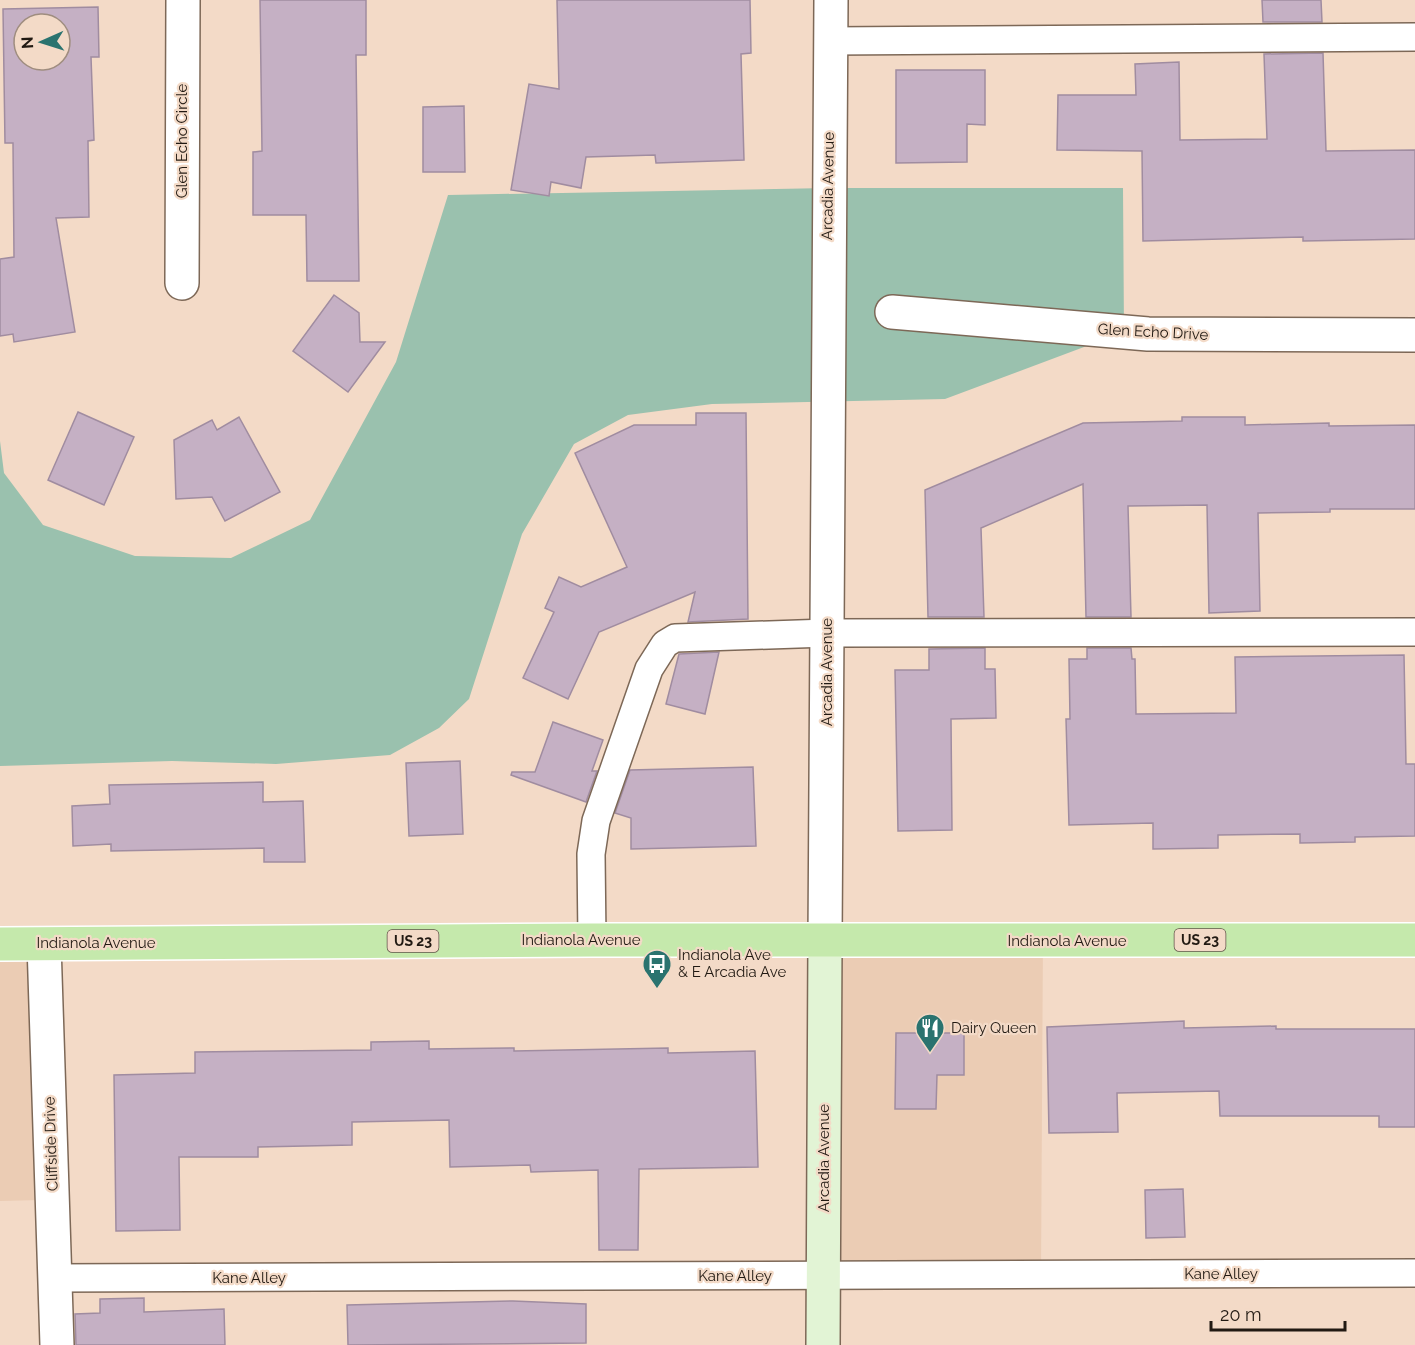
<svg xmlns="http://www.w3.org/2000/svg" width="1415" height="1345" font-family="Raleway,sans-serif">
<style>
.built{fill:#ebccb4}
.green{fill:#9ac1ae}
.building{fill:#c5b0c4;stroke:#a08ca0;stroke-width:1.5;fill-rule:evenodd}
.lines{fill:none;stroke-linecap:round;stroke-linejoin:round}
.lane-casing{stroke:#7d6857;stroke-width:30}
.street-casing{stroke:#7d6857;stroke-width:36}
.secondary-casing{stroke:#7d6857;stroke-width:36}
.primary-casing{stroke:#fff;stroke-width:36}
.lane{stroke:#fff;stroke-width:27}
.street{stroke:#fff;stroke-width:33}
.secondary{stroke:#e2f4d5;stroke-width:33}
.primary{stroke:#c5e9ac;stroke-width:33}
.labels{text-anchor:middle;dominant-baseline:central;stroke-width:4.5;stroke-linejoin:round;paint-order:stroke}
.shield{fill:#f3dac7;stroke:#605348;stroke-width:1.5}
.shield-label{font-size:14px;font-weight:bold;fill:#211912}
.street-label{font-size:15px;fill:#211912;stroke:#f3dac7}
.poi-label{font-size:15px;fill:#211912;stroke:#f3dac7;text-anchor:start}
</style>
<rect width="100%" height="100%" fill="#f3dac7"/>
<g class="built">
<path d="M821 929 1043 932 1041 1278 818 1276Z"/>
<path d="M0 954H34L40 1200 0 1201Z"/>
</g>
<path class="green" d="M828 188H1123L1124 332 945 399 712 404 628 415 574 444 522 534 469 699 439 728 390 755 276 764 172 761 0 766V441L4 473 43 525 135 556 231 558 310 520 396 362 448 195Z"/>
<g class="building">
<path d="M260 0H366V55H356L359 281H307L306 215H253V152L262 151Z"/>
<path d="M557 0H750L751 53 741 54 744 160 656 163 655 155 586 157 581 188 551 182 549 196 511 190 529 84 559 89Z"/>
<path d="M1262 0H1321L1322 22H1263Z"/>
<path d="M98 7 99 57H91L94 140 88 141 89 217 56 218 75 332 14 342 13 334 0 336V259L14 257 13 143H5L3 9ZM24 24H60V60H24Z"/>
<path d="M1323 53 1326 151 1415 150V239L1303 241V237L1143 241 1142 151 1057 150 1058 95H1136L1135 64 1179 62 1180 140 1267 139 1264 54Z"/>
<path d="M896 70H985V125L967 124V162L896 163Z"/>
<path d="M464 106 465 172H423V107Z"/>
<path d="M334 295 359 313 360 342H385L348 392 293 351Z"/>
<path d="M78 412 134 437 104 505 48 480Z"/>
<path d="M696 413H746L748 619 688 622 695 592 599 632 568 699 523 678 554 612 545 608 559 577 581 587 627 567 575 453 634 425H696Z"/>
<path d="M239 417 280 492 225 521 212 497 176 499 174 440 212 420 217 430Z"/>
<path d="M1182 417H1245V425L1329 423V426L1415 425V509H1330V512L1258 513 1260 611 1209 613 1207 505 1128 506 1131 617H1086L1083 484 981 528 984 617H928L925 490 1083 423 1182 421Z"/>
<path d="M985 648V669H995L996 718 951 719 952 830 898 831 895 670H929V649Z"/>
<path d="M1087 648H1131L1132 659H1135L1136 714 1236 713 1235 657 1404 655 1406 764H1415V836L1355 837V842L1300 843V834L1218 835V848L1153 849V823L1069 825 1066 719H1070L1069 659H1087Z"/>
<path d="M719 652 705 714 666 704 679 654Z"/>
<path d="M553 722 603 740 592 771H597L586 802 511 775 512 772H535Z"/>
<path d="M460 761 463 834 409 836 406 763Z"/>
<path d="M753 767 756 846 631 849V818L615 813 630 770Z"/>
<path d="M263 782V802L303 801 305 862H264V848L111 851V844L73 846 72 806 110 804 109 785Z"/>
<path d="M1184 1021V1028L1276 1026V1029H1415V1127H1379V1116H1220L1219 1091 1117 1093 1118 1132 1049 1133 1047 1027Z"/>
<path d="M896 1033H964V1075H937L936 1109H895Z"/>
<path d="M429 1041V1049L514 1048V1051L668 1048V1053L755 1051 758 1167 639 1169 638 1250H599L598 1170 531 1172 530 1165 450 1167 449 1120 352 1122V1145L258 1147V1157H179L180 1230 116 1231 114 1075 195 1073V1052L371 1050V1042Z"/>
<path d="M1183 1189 1185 1237 1146 1238 1145 1190Z"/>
<path d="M144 1298V1312L224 1309 225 1345H76L75 1314 100 1313V1299Z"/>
<path d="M513 1301 586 1304V1343L348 1345 347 1305Z"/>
</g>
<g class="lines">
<g class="lane-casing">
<g id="lane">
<path d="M830 41 1415 37"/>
<path d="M592 940 591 854 596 821 649 669 665 644 675 638 827 633 1415 632"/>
<path d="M55 1278 1415 1273"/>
</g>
</g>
<g class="street-casing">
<g id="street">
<path d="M182 283 183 0"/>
<path d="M892 312 1148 334 1415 335"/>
<path d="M825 941 831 0"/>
<path d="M44 944 57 1345"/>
</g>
</g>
<g class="secondary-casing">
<path id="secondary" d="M823 1345 825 941"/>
</g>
<g class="primary-casing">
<path id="primary" d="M0 944 592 940H1415"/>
</g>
<use href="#lane" class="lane"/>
<use href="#street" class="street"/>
<use href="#secondary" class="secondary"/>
<use href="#primary" class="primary"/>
</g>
<defs>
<g id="bus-pin" transform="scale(1.5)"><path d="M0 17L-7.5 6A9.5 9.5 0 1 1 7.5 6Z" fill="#2a736f" stroke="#f3dac7"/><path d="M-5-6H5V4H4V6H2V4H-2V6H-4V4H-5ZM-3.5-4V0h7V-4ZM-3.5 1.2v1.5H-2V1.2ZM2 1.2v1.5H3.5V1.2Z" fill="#fff"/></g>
<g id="restaurant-pin" transform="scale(1.5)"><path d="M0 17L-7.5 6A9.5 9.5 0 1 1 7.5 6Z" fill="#2a736f" stroke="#f3dac7"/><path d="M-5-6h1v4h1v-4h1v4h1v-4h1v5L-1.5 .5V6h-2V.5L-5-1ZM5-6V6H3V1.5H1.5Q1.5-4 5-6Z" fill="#fff"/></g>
</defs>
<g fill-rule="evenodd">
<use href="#bus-pin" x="657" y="964"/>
<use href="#restaurant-pin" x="930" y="1028"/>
</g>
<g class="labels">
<g class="shield">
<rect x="1174.5" y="929" width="51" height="22" rx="4.5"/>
<rect x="387.5" y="930" width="51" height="22" rx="4.5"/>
</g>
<g class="shield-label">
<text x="1200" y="940">US 23</text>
<text x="413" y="941">US 23</text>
</g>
<g class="street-label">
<text transform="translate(182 141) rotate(-90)">Glen Echo Circle</text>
<text transform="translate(828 186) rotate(-89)">Arcadia Avenue</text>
<text transform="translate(1153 332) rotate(3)">Glen Echo Drive</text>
<text transform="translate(827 672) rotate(-90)">Arcadia Avenue</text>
<text x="581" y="940">Indianola Avenue</text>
<text x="1067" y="941">Indianola Avenue</text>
<text x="96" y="943">Indianola Avenue</text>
<text transform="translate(51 1144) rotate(-92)">Cliffside Drive</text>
<text transform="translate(824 1158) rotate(-90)">Arcadia Avenue</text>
<text x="1221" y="1274">Kane Alley</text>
<text x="735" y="1276">Kane Alley</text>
<text x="249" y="1278">Kane Alley</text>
</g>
<g class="poi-label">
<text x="678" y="955">Indianola Ave<tspan x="678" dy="17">&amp; E Arcadia Ave</tspan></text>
<text x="951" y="1028">Dairy Queen</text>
</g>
</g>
<g transform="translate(42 42) rotate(267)"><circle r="28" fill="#f3dac7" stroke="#9f8d7f" stroke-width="1.5"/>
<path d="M0-4.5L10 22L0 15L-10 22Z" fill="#2a736f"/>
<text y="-9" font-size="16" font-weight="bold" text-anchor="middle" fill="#211912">N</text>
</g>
<path d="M1211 1321v9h134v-9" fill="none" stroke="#211912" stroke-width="3"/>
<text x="1220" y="1321" font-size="18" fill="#211912" stroke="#f3dac7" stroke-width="4.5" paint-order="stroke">20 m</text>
</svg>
